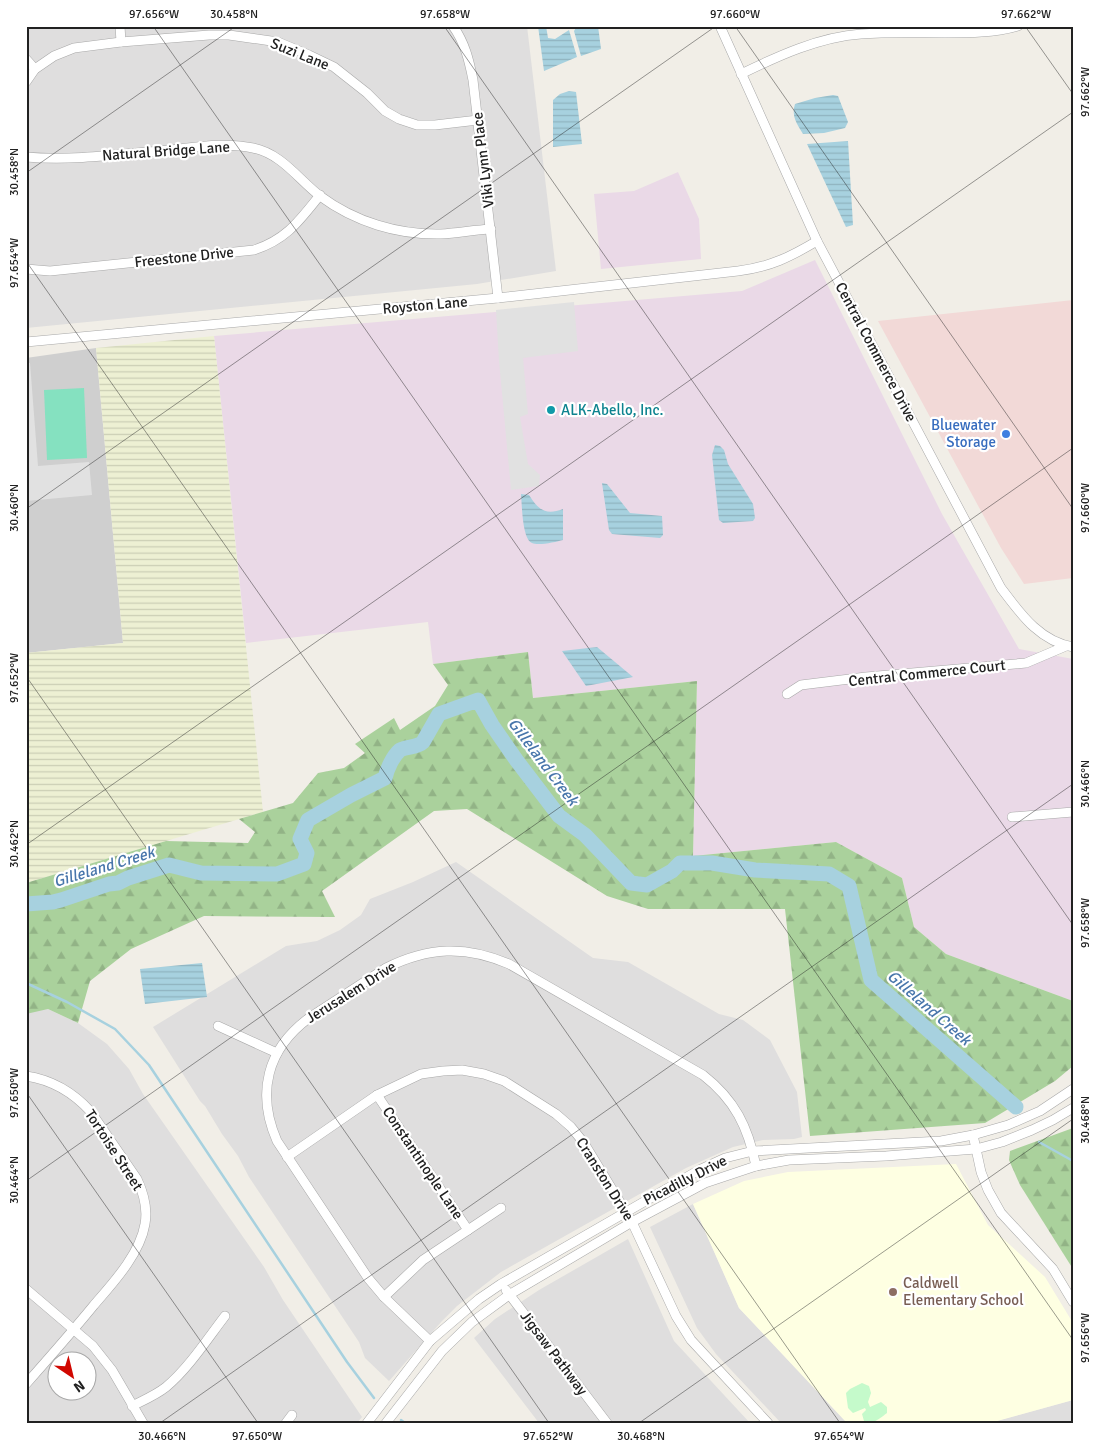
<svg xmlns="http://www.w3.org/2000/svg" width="1099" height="1449" font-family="Signika,sans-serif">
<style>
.residential{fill:#dfdede;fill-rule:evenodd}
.commercial{fill:#f2d9d7}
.industrial{fill:#ead9e7}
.education{fill:#feffe2}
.religious{fill:#cfcfcf}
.farmland{fill:url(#farmland-rules)}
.forest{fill:url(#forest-firs)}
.park{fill:#c5facb}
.pitch{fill:#85e1c0}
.parking{fill:#e1e1e1}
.water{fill:url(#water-rules)}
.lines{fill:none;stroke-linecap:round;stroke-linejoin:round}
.stream{stroke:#a7d1df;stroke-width:2.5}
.river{stroke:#a7d1df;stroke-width:15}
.minor-casing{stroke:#a8a8a8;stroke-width:10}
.minor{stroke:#fff;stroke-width:9}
.ticks{fill:none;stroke:#212121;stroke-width:1;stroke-opacity:0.45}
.culture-dot{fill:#0f9aa8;stroke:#fff;stroke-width:2}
.shop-dot{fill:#3f7fe0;stroke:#fff;stroke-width:2}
.education-dot{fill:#8d6e63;stroke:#fff;stroke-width:2}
.labels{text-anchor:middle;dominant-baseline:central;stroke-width:4.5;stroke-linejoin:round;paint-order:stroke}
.street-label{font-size:15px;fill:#212121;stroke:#fff}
.culture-label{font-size:15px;fill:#0d838f;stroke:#fff;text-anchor:start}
.shop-label{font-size:15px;fill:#366cbe;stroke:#fff;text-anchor:end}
.education-label{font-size:15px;fill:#785e54;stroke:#fff;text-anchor:start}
.water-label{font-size:16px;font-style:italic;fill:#4876ab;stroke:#fff}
.neatline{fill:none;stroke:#212121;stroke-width:2}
.ticks-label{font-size:12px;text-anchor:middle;fill:#212121}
</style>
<defs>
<pattern id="farmland-rules" width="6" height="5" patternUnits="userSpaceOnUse" patternTransform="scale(1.25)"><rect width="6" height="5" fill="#edf0d3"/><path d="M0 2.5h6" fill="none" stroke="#cbceb5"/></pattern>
<pattern id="forest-firs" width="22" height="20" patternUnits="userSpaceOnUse" patternTransform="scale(1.25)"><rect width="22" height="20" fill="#aad19c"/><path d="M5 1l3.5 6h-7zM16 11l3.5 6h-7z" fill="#92b386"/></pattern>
<pattern id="water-rules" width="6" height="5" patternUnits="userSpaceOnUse" patternTransform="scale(1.25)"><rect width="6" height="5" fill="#a7d1df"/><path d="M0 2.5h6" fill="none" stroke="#8fb3bf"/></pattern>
</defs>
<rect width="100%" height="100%" fill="#f1eee7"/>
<g class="residential">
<path d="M26 26H527L556 271 477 284 26 328Z"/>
<path d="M456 862 593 958 628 962 719 1014 743 1020 770 1040 797 1092 802 1137 794 1139 763 1140 733 1147 686 1168 501 1272 457 1306 442 1321 389 1381 365 1358 359 1342 249 1177 238 1156 222 1134 205 1106 200 1101 153 1027 286 946 317 941 340 930 361 915 370 899 413 882Z"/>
<path d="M48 1009 78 1023 107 1044 129 1069 143 1094 264 1267 283 1300 362 1417 357 1423H26V1012ZM58 1362H88V1392H58Z"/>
<path d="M693 1204 739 1308 847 1423H781L716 1354 697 1328 650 1227Z"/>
<path d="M628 1239 674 1341 750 1423H539L474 1338 495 1319 539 1290Z"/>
<path d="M1073 1400V1423H988L1011 1417Z"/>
</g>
<path class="commercial" d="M1073 300V578L1024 584 1001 548 878 321Z"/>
<g class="industrial">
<path d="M678 172 699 219 701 259 601 269 594 194 634 191Z"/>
<path d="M815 260 942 514 1019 649 1073 659V1001L946 954 914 927 902 878 836 842 693 856 697 681 533 698 528 652 433 664 428 622 246 643 214 336 742 291Z"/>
</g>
<path class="education" d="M956 1164 988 1225 1045 1277 1073 1323V1400L990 1423H847L739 1308 693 1204 744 1181 788 1172Z"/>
<path class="religious" d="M96 348 123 643 26 653V358Z"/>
<path class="farmland" d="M214 336 263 812 26 883V653L123 643 96 348Z"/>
<g class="forest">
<path d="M528 652 533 698 697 681 693 856 836 842 902 878 914 927 946 954 1073 1001V1066L1055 1081 985 1123 810 1136 785 909H648L607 896 467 809 434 811 322 891 335 917 204 916 131 949 90 981 78 1023 48 1009 26 1014V883L166 841 248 843 255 832 239 819 293 803 318 773 344 768 365 753 355 744 394 718 400 730 435 706 448 685 433 664Z"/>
<path d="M1073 1128V1269L1020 1185 1009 1160 1010 1151Z"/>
</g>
<path class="park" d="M862 1383 869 1386 871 1393 868 1402 870 1407 881 1402 887 1407V1413C880 1418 872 1426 864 1421L862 1414 866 1410 865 1408 853 1413 848 1408 846 1393 850 1389Z"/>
<path class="pitch" d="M84 388 87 458 47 460 44 390Z"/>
<g class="parking">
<path d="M574 302 578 351 523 358 528 414 520 417 528 464 540 475 539 486 511 490 499 361 496 310Z"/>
<path d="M26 363H30L38 466 89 462 92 495 26 501Z"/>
</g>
<g class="water">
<path d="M538 26H546L548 38 555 39 569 30 577 57 544 71Z"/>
<path d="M577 26H598L601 49 581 56 574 31Z"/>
<path d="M569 91 576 92 582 144 553 147V100L560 94Z"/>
<path d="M833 95 838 96 848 122 845 128 824 133 803 134C797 124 791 116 795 104L815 98Z"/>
<path d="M848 141 853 225 846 227 807 144Z"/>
<path d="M715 445 720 446 724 450 728 464 753 504 755 518 753 521 723 523 719 520 712 455Z"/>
<path d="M602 483 607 484 630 513 662 516 663 535 660 538 612 534 609 530Z"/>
<path d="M521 494 529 495C538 509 545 516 563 509V540C556 542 538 546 532 543 522 539 522 504 521 494Z"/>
<path d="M597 647 633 677 586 686 562 651Z"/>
<path d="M202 963 207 997 145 1004 140 969Z"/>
</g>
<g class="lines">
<g class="stream">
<path d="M26 983 67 1002 115 1029 149 1065 347 1362 374 1398"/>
<path d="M1039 1142 1073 1161"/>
<path d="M401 1420 405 1423"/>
</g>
<path class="river" d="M26 904 53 902 61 900 109 884 118 883 128 878 169 865 201 873 277 874 304 864 307 853 300 839 308 820 351 795 385 778C387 769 393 756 400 750 407 746 417 748 423 742L439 714 478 700 492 725 517 761 559 816 585 835 631 883 647 885 672 871 680 863H712L755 870 829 874 849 886 871 980 1016 1107"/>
<g class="minor-casing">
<g id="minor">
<path d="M120 26 121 42"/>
<path d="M453 26C465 43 469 60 473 80L498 298"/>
<path d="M720 26 817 241 1001 588C1020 613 1039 641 1073 647"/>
<path d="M26 59 35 69"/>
<path d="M741 74C778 56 819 37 861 34 889 32 917 33 945 33 969 33 994 33 1018 26"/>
<path d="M26 82 35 69 54 56 74 48 121 42 209 35H229L278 42 309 55 334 67 367 93 385 111 399 119 417 125H435L478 120"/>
<path d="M26 157C74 161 122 154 170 150 198 147 226 142 253 148 282 154 298 179 320 196 355 222 398 235 441 234 458 233 474 230 491 229"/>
<path d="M26 269 50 271 254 250C287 239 299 221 320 195"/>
<path d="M26 342 498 298 738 271C770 267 790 257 817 241"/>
<path d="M787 694 801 685 866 677 1026 663 1066 646"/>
<path d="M1012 817 1073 812"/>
<path d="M218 1026 277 1053"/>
<path d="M26 1076C53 1080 73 1092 91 1112L137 1179C144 1194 148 1208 145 1224 140 1254 113 1283 94 1305 72 1332 49 1358 26 1384"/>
<path d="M377 1095 468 1230"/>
<path d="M973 1135 981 1172 988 1190 1001 1213 1053 1269 1073 1302"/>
<path d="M287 1157 377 1095 421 1074 443 1071 462 1070 484 1074 504 1081 556 1114 571 1127 584 1143 632 1222 676 1316 691 1340 768 1423"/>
<path d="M26 1289 93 1346 112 1370 143 1423"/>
<path d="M506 1290 607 1423"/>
<path d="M384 1297 423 1260 501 1208"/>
<path d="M430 1341 384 1297 368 1278 277 1141C256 1093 267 1049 309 1018L386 968C428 947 465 945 509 964L703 1075C735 1100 748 1127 756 1166"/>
<path d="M132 1406C144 1400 156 1395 166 1387 188 1369 208 1338 225 1316"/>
<path d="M286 1423 292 1415"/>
<path d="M367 1423 430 1341 479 1299 501 1284 701 1169 725 1158 753 1151 941 1141 973 1135 1008 1125 1040 1111 1073 1089"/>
<path d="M386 1423 442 1351 472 1322 509 1295 632 1222 705 1183 756 1166 789 1160 886 1156 976 1149 1002 1142 1032 1130 1053 1120 1073 1108"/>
</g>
</g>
<use href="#minor" class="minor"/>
</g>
<path class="ticks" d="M153 26 1073 1340M444 26 1073 925M735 26 1073 509M1025 26 1073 94M26 173 236 26M26 261 840 1423M26 509 716 26M26 676 549 1423M26 845 1073 112M26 1092 258 1423M26 1181 1073 448M160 1423 1073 784M639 1423 1073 1119"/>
<circle class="culture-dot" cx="551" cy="410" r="5"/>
<circle class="shop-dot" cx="1006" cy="434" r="5"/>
<circle class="education-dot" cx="893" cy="1292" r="5"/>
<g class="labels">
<g class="street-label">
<text transform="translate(300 54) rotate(22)">Suzi Lane</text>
<text transform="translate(166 151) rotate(-4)">Natural Bridge Lane</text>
<text transform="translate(483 160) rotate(-97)">Viki Lynn Place</text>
<text transform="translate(184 257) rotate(-6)">Freestone Drive</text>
<text transform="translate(425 305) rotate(-5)">Royston Lane</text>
<text transform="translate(876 352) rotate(62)">Central Commerce Drive</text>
<text transform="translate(927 673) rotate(-6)">Central Commerce Court</text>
<text transform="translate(351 992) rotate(-32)">Jerusalem Drive</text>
<text transform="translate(114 1150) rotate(57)">Tortoise Street</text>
<text transform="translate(423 1163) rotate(56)">Constantinople Lane</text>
<text transform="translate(605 1179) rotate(58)">Cranston Drive</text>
<text transform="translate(685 1180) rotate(-27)">Picadilly Drive</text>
<text transform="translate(554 1353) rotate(53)">Jigsaw Pathway</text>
</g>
<g class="culture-label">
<text x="561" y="410">ALK-Abello, Inc.</text>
</g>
<g class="shop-label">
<text x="996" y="425">Bluewater<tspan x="996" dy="17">Storage</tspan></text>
</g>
<g class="education-label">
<text x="903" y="1283">Caldwell<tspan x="903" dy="17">Elementary School</tspan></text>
</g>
<g class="water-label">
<text transform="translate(543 762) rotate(53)">Gilleland Creek</text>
<text transform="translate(104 867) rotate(-17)">Gilleland Creek</text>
<text transform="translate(929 1008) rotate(41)">Gilleland Creek</text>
</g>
</g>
<rect width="1099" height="1449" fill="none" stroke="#ffffff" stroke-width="55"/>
<g transform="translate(72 1376) rotate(145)"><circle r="24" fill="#ffffff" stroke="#a6a6a6"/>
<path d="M0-4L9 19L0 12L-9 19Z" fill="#d10700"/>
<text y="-8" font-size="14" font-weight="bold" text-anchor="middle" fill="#212121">N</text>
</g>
<rect x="28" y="28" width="1044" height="1394" class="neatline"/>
<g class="ticks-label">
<text x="154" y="18">97.656°W</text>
<text x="234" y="18">30.458°N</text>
<text x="445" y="18">97.658°W</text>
<text x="735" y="18">97.660°W</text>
<text x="1026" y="18">97.662°W</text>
<text transform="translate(1085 92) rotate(-90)" y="4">97.662°W</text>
<text transform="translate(14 172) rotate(-90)" y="4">30.458°N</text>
<text transform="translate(14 263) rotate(-90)" y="4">97.654°W</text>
<text transform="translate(1085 508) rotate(-90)" y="4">97.660°W</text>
<text transform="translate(14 508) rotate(-90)" y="4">30.460°N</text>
<text transform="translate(14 678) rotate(-90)" y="4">97.652°W</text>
<text transform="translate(1085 784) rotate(-90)" y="4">30.466°N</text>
<text transform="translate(14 844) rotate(-90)" y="4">30.462°N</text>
<text transform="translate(1085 923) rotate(-90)" y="4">97.658°W</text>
<text transform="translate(14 1093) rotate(-90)" y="4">97.650°W</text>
<text transform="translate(1085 1120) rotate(-90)" y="4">30.468°N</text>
<text transform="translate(14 1180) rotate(-90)" y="4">30.464°N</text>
<text transform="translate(1085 1338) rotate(-90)" y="4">97.656°W</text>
<text x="162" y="1440">30.466°N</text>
<text x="257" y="1440">97.650°W</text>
<text x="548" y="1440">97.652°W</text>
<text x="641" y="1440">30.468°N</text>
<text x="839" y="1440">97.654°W</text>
</g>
</svg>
